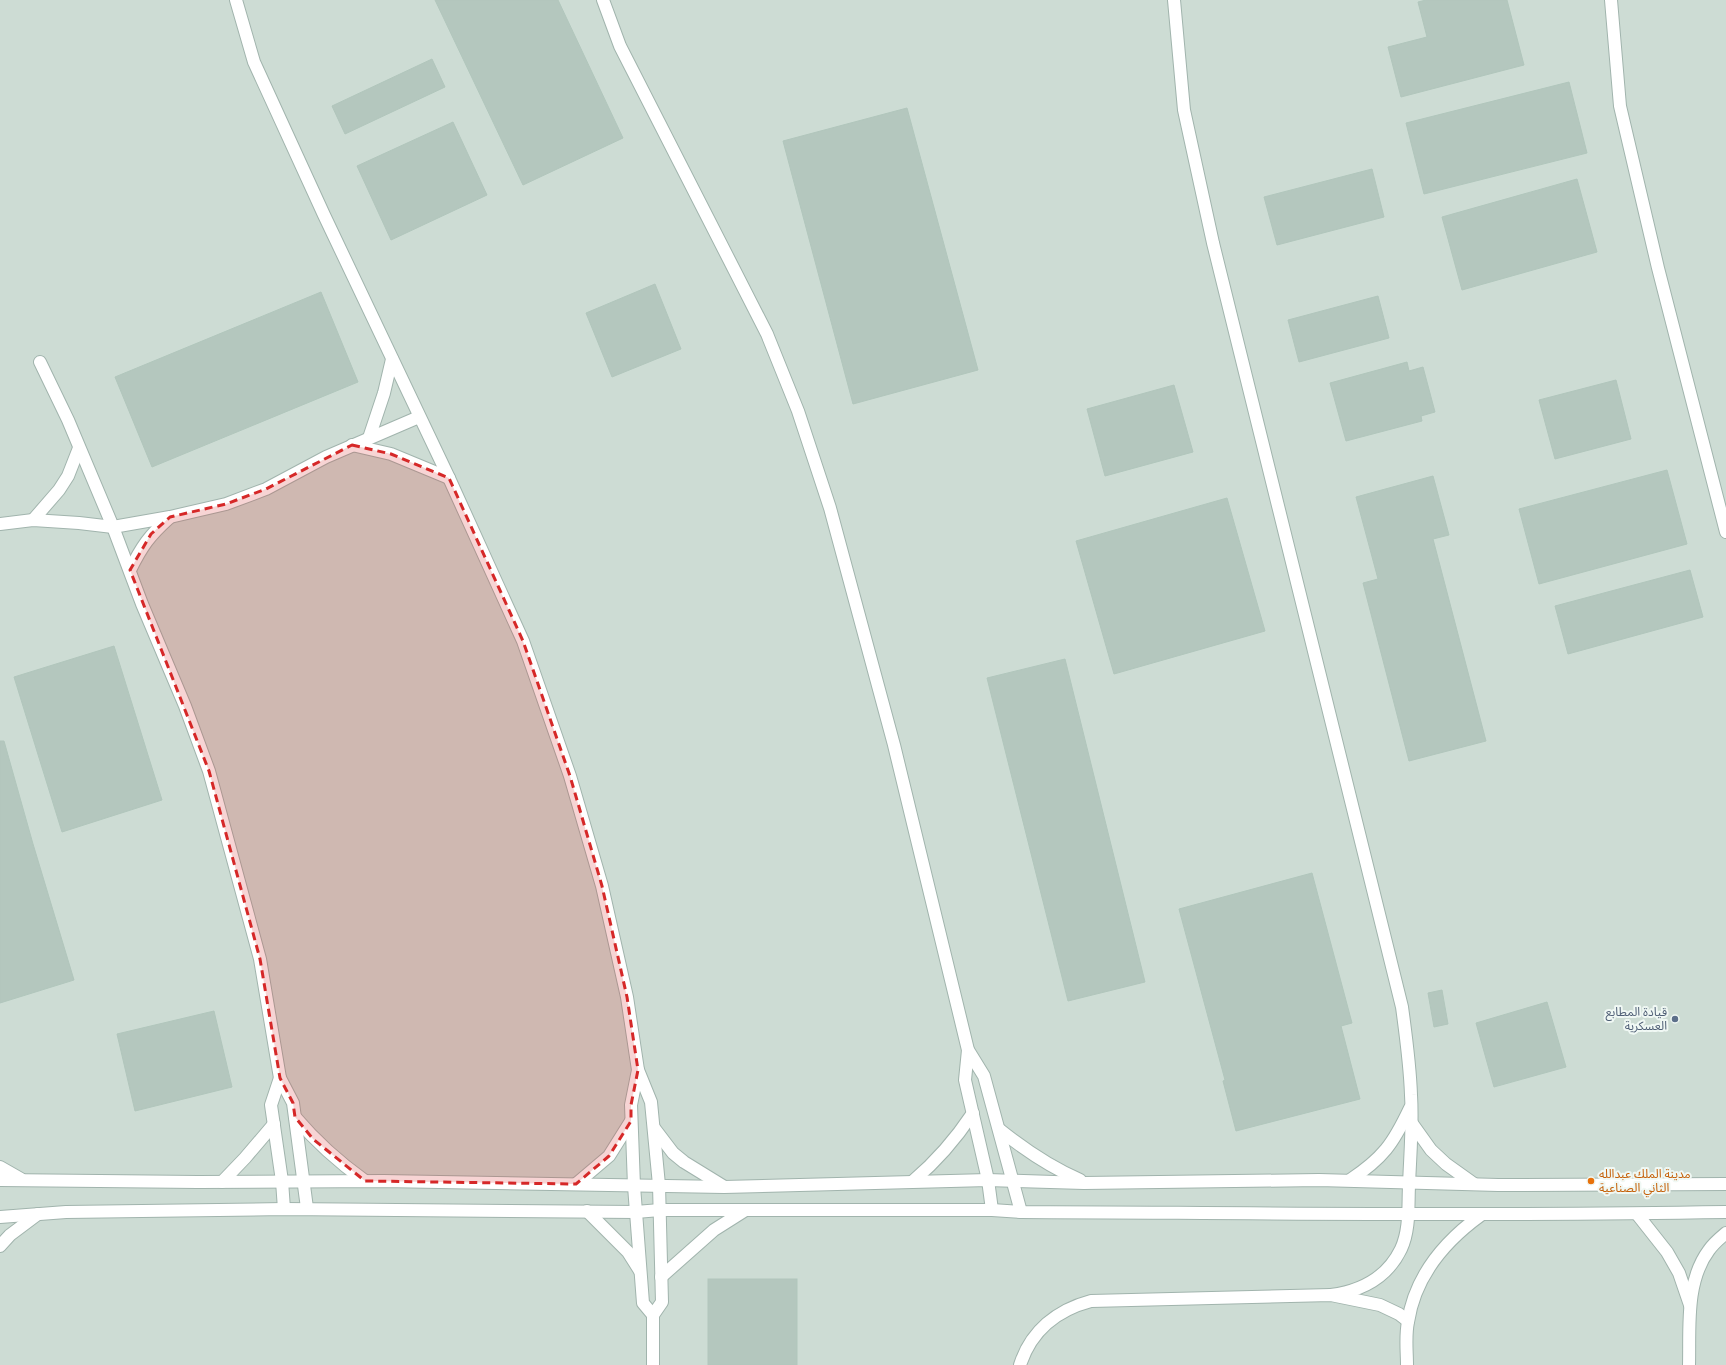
<svg xmlns="http://www.w3.org/2000/svg" width="1726" height="1365" font-family="Figtree,'Noto Sans Arabic',sans-serif">
<style>
.built{fill:#cddcd4}
.building{fill:#b4c7be;stroke:#b1c6bc}
.lines{fill:none;stroke-linecap:round;stroke-linejoin:round}
.street-casing{stroke:#a1b4ad;stroke-width:14}
.street{stroke:#fff;stroke-width:12}
.marked{fill:#d62828;fill-opacity:0.2;stroke:#d62828;stroke-width:3;stroke-dasharray:8 5;stroke-linejoin:round}
.service-dot{fill:#5c6f8a;stroke:#f0f8f4;stroke-width:1.5}
.food-dot{fill:#e8710a;stroke:#f0f8f4;stroke-width:1.5}
.labels{text-anchor:middle;dominant-baseline:central;stroke-width:4;stroke-linejoin:round;paint-order:stroke}
.service-label{font-size:12px;fill:#4e5e75;stroke:#f0f8f4;text-anchor:end}
.food-label{font-size:12px;fill:#c56008;stroke:#f0f8f4;text-anchor:start}
</style>
<rect width="100%" height="100%" fill="#dfece6"/>
<rect class="built" x="0" y="0" width="1726" height="1365"/>
<g class="building">
<path d="M435 0H558L623 138 523 185Z"/>
<path d="M1426 0H1507L1524 65 1401 97 1388 47 1427 37 1418 2Z"/>
<path d="M432 59 445 87 345 134 332 106Z"/>
<path d="M1569 82 1587 153 1424 194 1406 123Z"/>
<path d="M907 108 978 370 853 404 783 141Z"/>
<path d="M453 122 487 195 391 240 357 166Z"/>
<path d="M1372 169 1384 217 1277 245 1264 197Z"/>
<path d="M1577 179 1597 252 1462 290 1442 217Z"/>
<path d="M655 284 681 349 612 377 586 313Z"/>
<path d="M321 292 358 382 152 467 115 377Z"/>
<path d="M1378 296 1389 338 1299 362 1288 320Z"/>
<path d="M1407 362 1409 371 1423 367 1435 412 1421 416 1422 421 1346 441 1330 383Z"/>
<path d="M1616 380 1631 439 1555 459 1539 400Z"/>
<path d="M1174 385 1193 452 1105 476 1087 409Z"/>
<path d="M1667 470 1687 544 1539 584 1519 509Z"/>
<path d="M1433 476 1449 535 1433 539 1486 741 1409 761 1363 583 1378 579 1356 497Z"/>
<path d="M1227 498 1265 631 1114 674 1076 541Z"/>
<path d="M1690 570 1703 617 1568 654 1555 606Z"/>
<path d="M114 646 162 800 62 832 14 677Z"/>
<path d="M1065 659 1145 982 1068 1001 987 678Z"/>
<path d="M0 741H4L33 844 74 980 0 1003Z"/>
<path d="M1312 873 1352 1023 1341 1026 1360 1099 1236 1131 1223 1081 1225 1080 1179 909Z"/>
<path d="M1442 990 1448 1024 1434 1027 1428 993Z"/>
<path d="M1547 1002 1566 1067 1494 1087 1476 1023Z"/>
<path d="M214 1011 232 1087 135 1111 117 1034Z"/>
<rect x="708" y="1279" width="89" height="86"/>
</g>
<g class="lines">
<g class="street-casing">
<g id="street">
<path d="M236 0 254 62 324 215 449 478 523 641 570 776 602 886 627 997 638 1070 651 1102 659 1185 662 1302 653 1315V1365"/>
<path d="M603 0 620 46 767 334 798 411 830 508 894 745 968 1050 984 1076 1021 1212"/>
<path d="M1174 0 1184 110 1213 243 1402 1007C1406 1036 1410 1065 1411 1095 1413 1125 1410 1156 1409 1186 1408 1206 1410 1230 1401 1249 1387 1278 1361 1291 1331 1295"/>
<path d="M1611 0 1620 106 1658 268 1726 532"/>
<path d="M40 362 68 420 113 527 142 604 185 706 209 771 260 959 280 1078 293 1103 307 1208"/>
<path d="M369 438 384 393 392 359"/>
<path d="M352 445 391 454 449 478"/>
<path d="M33 520 59 490 68 476 79 448"/>
<path d="M0 524 33 520 79 523 113 527 170 517 226 504 266 489 326 457 419 417"/>
<path d="M130 570C142 546 149 536 169 518"/>
<path d="M968 1050 965 1080 988 1180 992 1210"/>
<path d="M638 1070 631 1105 634 1186 643 1303 653 1315"/>
<path d="M280 1078 271 1105 282 1181 284 1209"/>
<path d="M295 1117C317 1143 337 1161 365 1181"/>
<path d="M1411 1122 1431 1150 1446 1164 1474 1184"/>
<path d="M654 1128 673 1153 684 1162 723 1186"/>
<path d="M1000 1130C1025 1150 1050 1167 1080 1180"/>
<path d="M0 1167 21 1179"/>
<path d="M0 1180 198 1182 383 1181 724 1187 988 1180 1084 1183 1319 1180 1498 1185 1726 1184"/>
<path d="M1350 1180C1383 1158 1393 1144 1410 1108"/>
<path d="M913 1181C938 1160 955 1140 973 1113"/>
<path d="M222 1182 245 1158 274 1124"/>
<path d="M576 1184 609 1156 631 1121"/>
<path d="M587 1211 628 1252 640 1271"/>
<path d="M1637 1214 1667 1252 1679 1273 1690 1305"/>
<path d="M0 1217 66 1212 284 1209 636 1212 660 1210H992L1021 1212C1256 1213 1491 1216 1726 1212"/>
<path d="M0 1246 10 1235 38 1214"/>
<path d="M661 1277 714 1230 744 1211"/>
<path d="M1020 1365C1031 1331 1057 1310 1091 1301L1331 1295 1380 1305 1399 1314 1408 1321"/>
<path d="M1407 1365C1407 1351 1405 1336 1408 1322 1415 1276 1445 1241 1481 1215"/>
<path d="M1689 1365C1690 1328 1685 1282 1709 1250 1713 1244 1720 1238 1726 1233"/>
</g>
</g>
<use href="#street" class="street"/>
</g>
<path class="marked" d="M352 445 391 454 449 478 523 641 570 776 602 886 627 997 638 1070 631 1105V1121L609 1156 576 1184 365 1181 313 1139 295 1117 293 1103 280 1078 260 959 209 771 130 570 151 534 170 517 226 504 266 489Z"/>
<circle class="service-dot" cx="1675" cy="1019" r="4"/>
<circle class="food-dot" cx="1591" cy="1181" r="4"/>
<g class="labels">
<g class="service-label">
<text x="1667" y="1012">قيادة المطابع<tspan x="1667" dy="14">العسكرية</tspan></text>
</g>
<g class="food-label">
<text x="1599" y="1174">مدينة الملك عبدالله<tspan x="1599" dy="14">الثاني الصناعية</tspan></text>
</g>
</g>
</svg>
